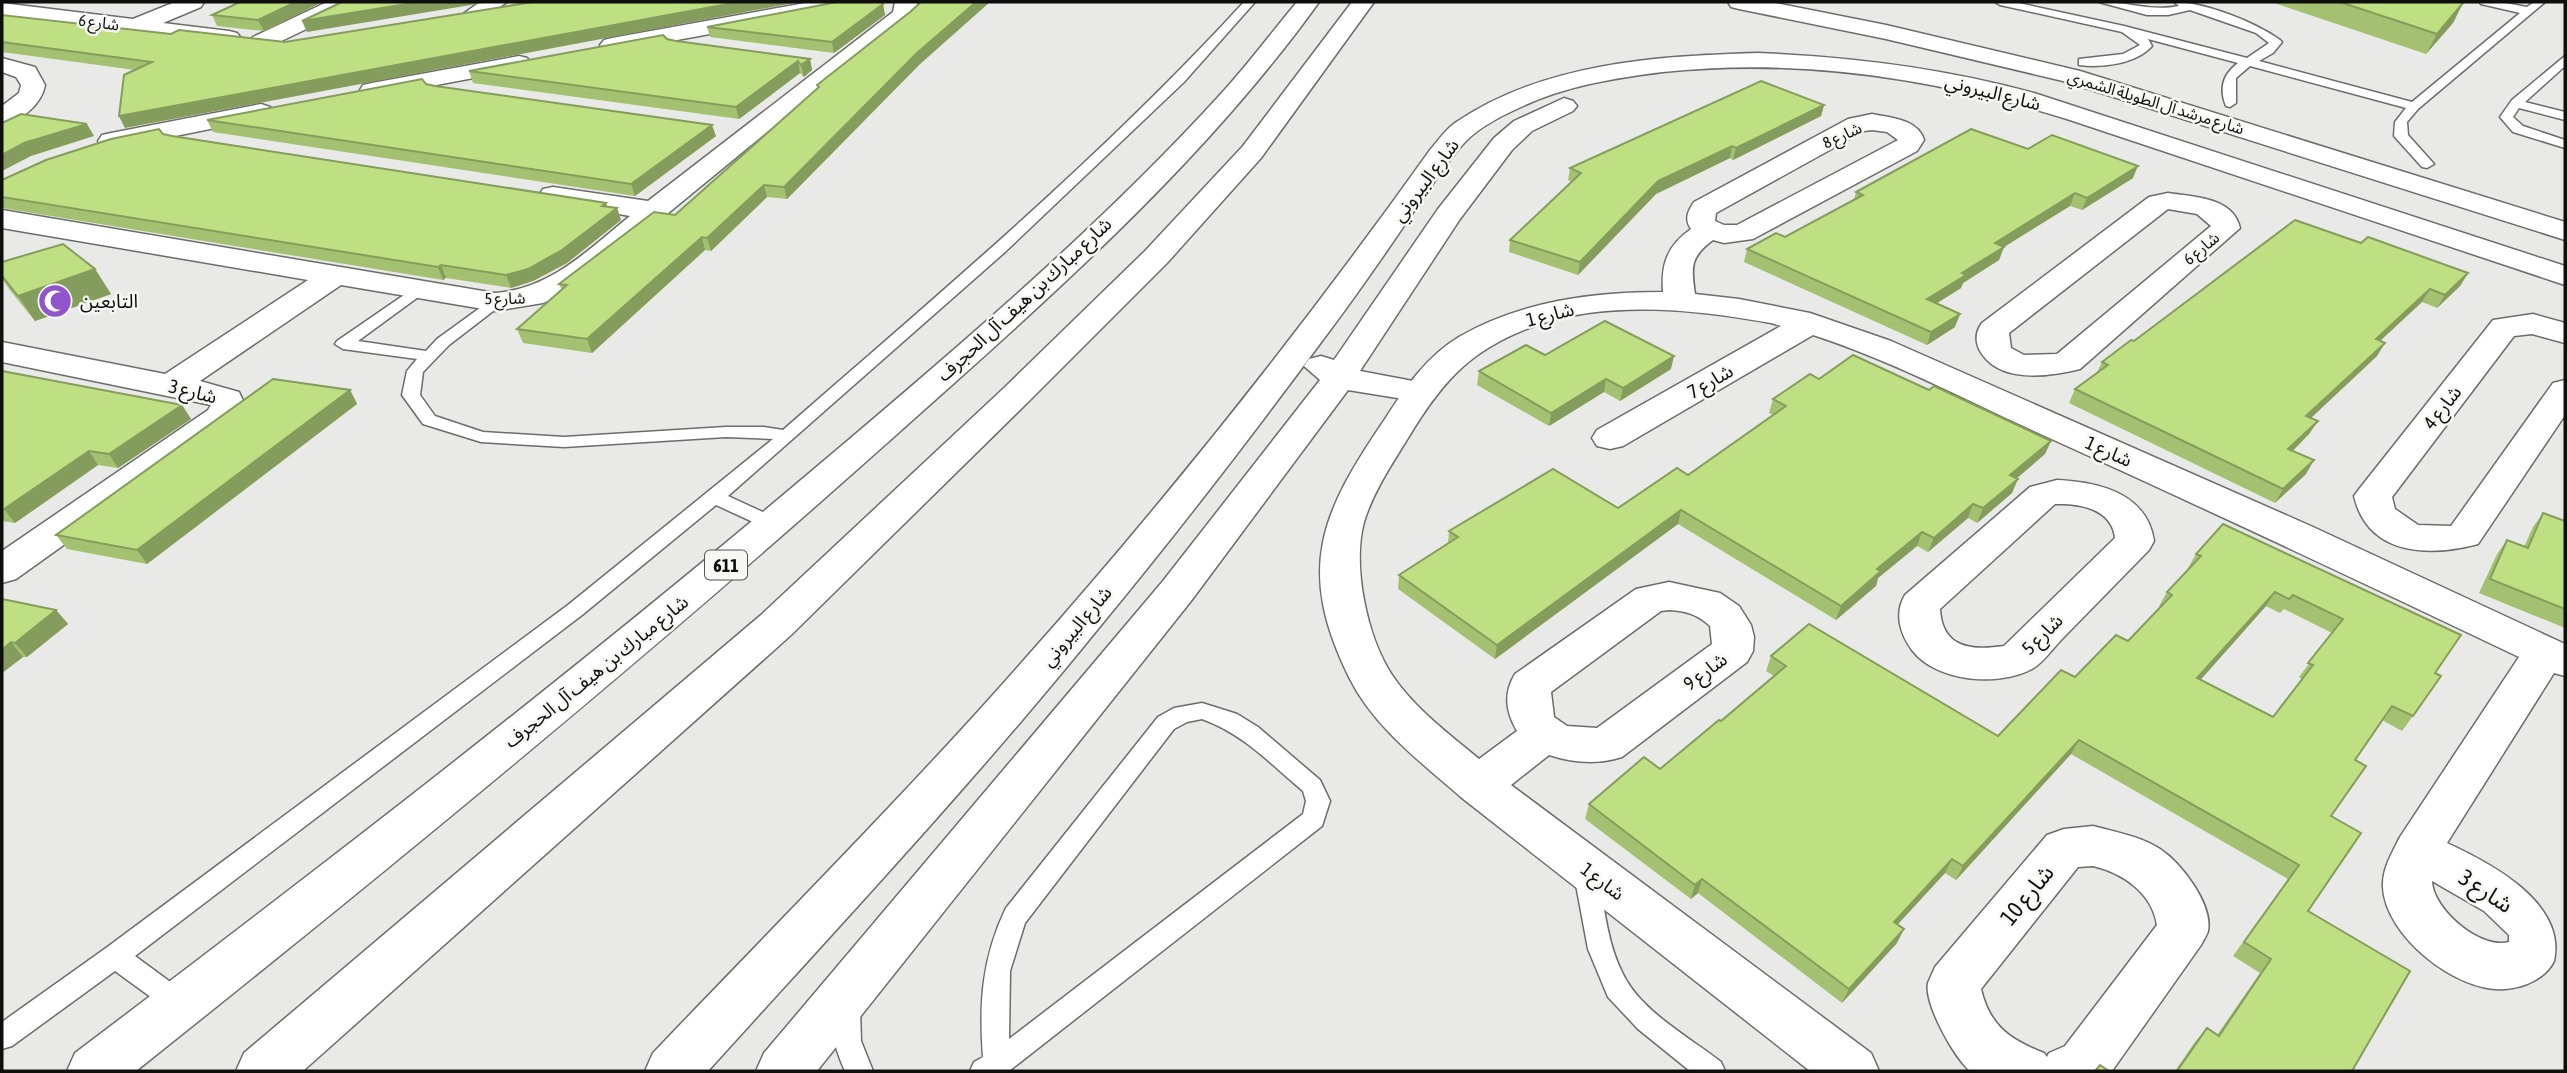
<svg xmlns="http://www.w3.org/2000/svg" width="2567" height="1073" font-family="'Asap Condensed','Noto Sans Arabic',sans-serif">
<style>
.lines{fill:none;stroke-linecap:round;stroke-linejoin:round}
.lane-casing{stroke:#6c6d6a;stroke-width:3}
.street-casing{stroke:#6c6d6a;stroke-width:3}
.secondary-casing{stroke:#6c6d6a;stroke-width:3}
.primary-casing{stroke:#6c6d6a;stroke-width:3}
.lane{fill:#fff;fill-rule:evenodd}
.street{fill:#fff;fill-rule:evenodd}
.secondary{fill:#fff;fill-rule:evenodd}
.primary{fill:#fff;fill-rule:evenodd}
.wall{fill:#a3c171;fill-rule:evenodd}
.shaded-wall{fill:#859d5c}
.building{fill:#bee083;stroke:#859d5c;stroke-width:2;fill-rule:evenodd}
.labels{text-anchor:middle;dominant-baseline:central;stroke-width:5;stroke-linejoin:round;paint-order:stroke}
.far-street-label{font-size:16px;fill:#0e0e0d;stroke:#f6f8f4}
.shield{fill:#f6f8f4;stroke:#545452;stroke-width:2}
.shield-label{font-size:18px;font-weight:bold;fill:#0e0e0d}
.street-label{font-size:19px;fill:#0e0e0d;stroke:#f6f8f4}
.poi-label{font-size:19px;fill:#0e0e0d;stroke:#f6f8f4;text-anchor:start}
.near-street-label{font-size:23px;fill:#0e0e0d;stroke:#f6f8f4}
</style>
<rect width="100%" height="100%" fill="#e9eae7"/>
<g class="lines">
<g class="lane-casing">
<g id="lane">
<path d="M1244 2H1255L1184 82 1005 252 728 496 780 520 783 524 780 528H766L716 505 582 615 135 956 188 995 192 1003 188 1011 179 1015 170 1011 115 971 12 1046 2 1049V1022L106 948 568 605 773 439 726 437 564 447 481 442 423 424 402 395 407 371 417 359 343 349 335 344 337 341 420 284 428 289 425 292 358 341 426 351 437 339 495 297 501 299 503 302 501 305 449 345 423 372 420 395 435 416 483 432 564 437 726 427H764L783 430C941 292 1102 157 1244 2Z"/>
<path d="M1995 2H2014L2124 26 2247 58 2269 43 2256 33 2190 10 2168 15H2147L2099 2C2126 1 2151 12 2179 6L2174 2C2204 2 2255 22 2280 40L2282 42 2273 53 2259 61 2412 102 2520 13 2481 4 2480 2H2500L2527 7 2534 2H2545L2418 109 2407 122 2408 135 2434 164 2427 168 2422 167 2394 136 2395 122 2406 108 2250 66 2236 78V103L2230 107 2226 106C2219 89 2223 74 2238 63L2148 39 2152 46C2136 64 2102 68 2079 65V59L2123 54 2140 45 2122 32 2000 5Z"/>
<path d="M2565 56V66L2525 102 2565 112V120L2519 108 2513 117 2523 126 2565 140V148L2513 132 2500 117 2512 100Z"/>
<path d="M1202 703 1237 714 1258 727 1320 780 1330 801 1322 826 1009 1071H970L974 1062 983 1057C979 1003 982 958 1006 908L1158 717 1174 708ZM1202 719C1242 733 1271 764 1303 791L1306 801 1303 814 1009 1039 1010 971 1025 923 1174 729 1187 722Z"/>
<path d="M1586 864 1595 867 1598 874C1604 905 1607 941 1621 970 1638 1010 1688 1036 1721 1062L1725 1071H1690L1638 1029 1608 997 1588 949 1574 874 1577 867Z"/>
<path d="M847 997 856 1000 860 1009 861 1041 873 1071H845C835 1049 827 1024 838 1000Z"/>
</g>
</g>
<g class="street-casing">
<g id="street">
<path d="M175 2H204L201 7 163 23 229 31 237 33 241 38 237 43 229 45 2 17V3L133 19Z"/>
<path d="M327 2H355L352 7 269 47H253L249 42 253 37Z"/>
<path d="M480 2H507L482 19H466L463 14Z"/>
<path d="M811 2H857L854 7 846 9 612 52 604 50 600 45 604 40 612 38Z"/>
<path d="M895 2H917V9L910 21 762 136 577 288 543 303 495 311 341 285 200 381 239 392 245 405 233 424 16 579 2 583V551L208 410 211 405 2 362V342L165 374 308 280 2 228V210L495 293C551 289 589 249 630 216L543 201 539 195 543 189 553 187 648 201 893 12Z"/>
<path d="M519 56 527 58 531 63 527 68 372 97 363 95 360 90 363 85 372 83Z"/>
<path d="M2 58 35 67 45 85C42 104 21 121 2 126V106L19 93 21 85 16 77 2 72Z"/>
<path d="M261 104 270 107 274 112 270 117 111 149 102 147 98 141 102 135 111 133Z"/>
<path d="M1872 114C1891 118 1918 119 1924 140L1917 151 1753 239 1724 243 1713 240C1690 257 1691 267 1695 294L1739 299 1810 313 1891 341 2313 527 2565 644V676L2554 673 2447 843C2488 862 2567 902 2554 961 2546 978 2524 988 2505 989 2457 993 2385 936 2383 887 2382 869 2392 853 2400 837L2519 657C2362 582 2204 508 2045 436 1968 401 1893 361 1813 335L1623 446 1610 449 1597 446 1592 438 1597 430 1781 326 1771 323C1698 310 1613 300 1540 324 1473 347 1444 378 1408 438 1392 464 1373 492 1364 522 1352 566 1367 637 1392 675 1414 708 1449 734 1479 759L1517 731C1506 712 1503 694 1515 674L1636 589 1669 582 1720 593 1739 606 1751 625 1754 637 1753 651 1747 662 1622 757C1597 765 1574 763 1549 755L1511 785 1871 1053 1879 1071H1810L1462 798C1422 763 1374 727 1350 679 1295 569 1321 513 1385 419 1405 388 1427 356 1459 337 1521 301 1593 292 1663 292 1661 264 1667 246 1691 229 1684 219 1688 211 1694 202L1848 119ZM1872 130 1887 132 1898 140 1737 225H1724L1715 221 1716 213 1864 131ZM1669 610C1686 611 1697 614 1710 626L1712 644 1597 728 1567 726 1554 717 1551 692 1661 611ZM2432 881 2484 911 2509 935V942C2481 950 2433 910 2432 881Z"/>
<path d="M2168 193C2194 197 2233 197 2240 228L2080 369C2048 377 1997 384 1979 349 1975 340 1976 331 1982 323L2149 197ZM2168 209 2197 214 2211 226 2057 354 2024 355 2011 348 2009 333Z"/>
<path d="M2533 314 2565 323V343L2532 334 2514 336 2392 497 2395 509 2418 525 2451 526 2553 383 2565 380V415L2478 544C2429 557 2368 556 2354 496L2360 488 2493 320Z"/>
<path d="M2057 480C2099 482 2147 493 2154 541L2149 550C2120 580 2091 609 2062 639 2053 648 2043 663 2032 669 1998 687 1936 682 1912 650 1900 634 1894 613 1905 595L2030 487ZM2055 504C2080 503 2112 509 2115 538L2004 646C1971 651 1942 648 1940 609Z"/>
<path d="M2093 826C2115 832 2140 836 2160 849 2181 863 2213 904 2208 931 2207 935 2203 941 2201 945L2112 1071H1970C1954 1057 1924 1004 1928 983 1930 978 1933 972 1935 967L2047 835 2064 829ZM2093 866C2123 873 2152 893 2157 925L2065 1046 2049 1053 2047 1057 2044 1053C2011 1040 1990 1027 1981 989L2078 867Z"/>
</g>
</g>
<g class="secondary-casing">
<g id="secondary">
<path d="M1728 2H1770L1886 25 2080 71 2565 222V240L2063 81 1886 39 1739 9 1731 7Z"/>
<path d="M1758 53C1852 57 1943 68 2034 93L2565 266V285L2070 120C1938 79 1802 57 1663 72 1615 78 1565 86 1521 107 1503 115 1480 127 1467 140 1445 162 1430 190 1412 214 1383 257 1353 300 1322 341 1251 437 1178 532 1102 624 977 779 841 924 708 1071H645L653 1053C777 923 904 796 1023 661 1168 498 1303 328 1430 150 1438 141 1445 130 1455 123 1543 63 1655 56 1758 53Z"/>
<path d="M1564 98 1573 101 1577 106 1573 111 1532 131 1512 150 1460 219 1360 371 1434 385 1439 392 1434 399 1422 402 1348 390 1191 601 817 1071H756L764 1053 1163 581 1320 380 1304 366 1309 359 1321 356 1334 360 1438 209 1494 138 1514 121Z"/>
</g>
</g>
<g class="primary-casing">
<g id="primary">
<path d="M1297 2H1319C1199 169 1040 306 887 443 644 660 391 868 136 1071H67L75 1053C321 867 565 679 801 480 945 358 1092 235 1219 96 1247 66 1271 33 1297 2Z"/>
<path d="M1352 2H1374L1261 158 1167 263 1028 402 791 635 303 1071H236L244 1053 761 615 1004 388 1145 251 1243 146Z"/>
</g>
</g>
<use href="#lane" class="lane"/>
<use href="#street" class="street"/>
<use href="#secondary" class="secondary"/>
<use href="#primary" class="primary"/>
</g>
<g class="wall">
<path d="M322 2 264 31 217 26 212 15Z"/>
<path d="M2271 2H2461L2463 3 2453 23 2426 54Z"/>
<path d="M883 4 885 15 834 53 710 37 707 27Z"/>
<path d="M2 15 171 34 125 128 119 116 135 70 2 52Z"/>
<path d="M667 39 676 41 810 59 812 70 804 77 800 73 739 119 473 83 469 71Z"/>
<path d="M919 65 787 199 767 197 711 251 705 250 592 353 523 343 517 329 562 290 559 284 675 215 818 88 817 85Z"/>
<path d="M426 84 716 136 635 196 213 132 207 120Z"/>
<path d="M1824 105 1821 116 1733 160 1730 158 1656 194 1578 275 1509 252 1510 240 1572 182 1568 180 1570 168Z"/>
<path d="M163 134 606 203 607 206 617 208 621 220 567 263 533 281 511 288 446 278 443 280 2 208V180Z"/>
<path d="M2028 149 2133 178 2082 210 2070 206 2004 247 1999 260 1963 283 1961 288 1937 303 1955 327 1927 345 1744 262 1747 249 1785 237 1854 200 1856 192Z"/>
<path d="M2361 243 2468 273 2460 286 2437 308 2422 302 2380 341 2377 356 2311 418 2318 421 2309 434 2293 451 2306 474 2275 503 2069 403 2075 389 2097 372 2102 362 2134 341Z"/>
<path d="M2 262 95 269 111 294 35 321 9 289 2 278Z"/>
<path d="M1545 355 1671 369 1620 401 1604 392 1549 426 1477 385 1479 371Z"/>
<path d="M2 371 182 405 191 419 118 468 98 465 15 523 2 521Z"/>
<path d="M1819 379 1929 390 2051 441 2045 454 2017 478 2012 493 1977 523 1968 518 1928 552 1917 546 1878 578 1876 586 1836 620 1678 524 1495 659 1398 589 1399 575 1448 543 1449 531 1618 508 1688 475 1773 415 1769 413 1773 399Z"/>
<path d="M350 390 357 404 147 564 67 549 56 535Z"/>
<path d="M2543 513 2565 521V628L2479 593 2497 554 2507 540 2524 547 2533 527Z"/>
<path d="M2223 524 2435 673 2413 716 2402 731 2382 720 2355 760 2331 816 2308 911 2352 1071H2175L2195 1042 2207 1028 2217 1035 2260 973 2233 956 2288 879 2071 754 1956 880 1945 873 1898 924 1897 943 1842 1003 1698 893 1691 899 1585 819 1589 804 1660 769 1721 721 1774 676 1766 671 1771 656 1998 736 2075 677 2128 641 2161 607 2159 606 2167 592 2189 569 2188 568 2196 554ZM2266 606 2280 613 2284 609 2332 633 2299 677 2302 679 2273 717 2200 680Z"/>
<path d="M2 599 56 610 68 624 27 657H23L2 673Z"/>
</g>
<g class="shaded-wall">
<path d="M296 2H322L264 31 258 20Z"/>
<path d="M419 2H489L307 32 302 21Z"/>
<path d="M739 2H799L125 128 119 116Z"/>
<path d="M976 2H990L919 65 787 199 784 187 917 53Z"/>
<path d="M2463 3 2453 23 2426 54 2437 34Z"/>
<path d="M883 4 885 15 834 53 832 42Z"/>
<path d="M810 59 812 70 804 77 801 65Z"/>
<path d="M798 61 800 73 739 119 736 107Z"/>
<path d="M1824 105 1821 116 1733 160 1736 148Z"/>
<path d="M87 124 94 136 31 156 2 171V155L24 143Z"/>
<path d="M712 125 716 136 635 196 631 184Z"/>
<path d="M1732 146 1730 158 1656 194 1578 275 1580 262 1658 181Z"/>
<path d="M2138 166 2133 178 2082 210 2087 198Z"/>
<path d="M764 185 767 197 711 251 707 238Z"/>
<path d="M2075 193 2070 206 2004 247 1999 260 1963 283 1961 288 1923 312 1927 299 1962 273 1995 243Z"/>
<path d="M606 203 609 213 617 208 621 220 567 263 533 281 511 288 506 275Z"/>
<path d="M702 237 705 250 592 353 587 339Z"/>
<path d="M441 265 446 278 443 280 438 267Z"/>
<path d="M95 269 111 294 35 321 18 296Z"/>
<path d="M2468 273 2460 286 2437 308 2445 295Z"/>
<path d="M2430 289 2422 302 2368 352 2376 339Z"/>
<path d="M1960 314 1955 327 1927 345 1931 332Z"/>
<path d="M2385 343 2377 356 2298 430 2306 416Z"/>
<path d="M1674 356 1671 369 1620 401 1623 388Z"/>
<path d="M1606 379 1604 392 1549 426 1551 413Z"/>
<path d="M350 390 357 404 147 564 137 550Z"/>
<path d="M182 405 191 419 118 468 109 454Z"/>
<path d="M2318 421 2309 434 2280 463 2288 449Z"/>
<path d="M2051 441 2045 454 2004 489 2010 475Z"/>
<path d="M89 451 98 465 15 523 4 509Z"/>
<path d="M2314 460 2306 474 2275 503 2283 489Z"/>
<path d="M2018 479 2012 493 1977 523 1983 508Z"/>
<path d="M1973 504 1968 518 1928 552 1934 538Z"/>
<path d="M1681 510 1678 524 1495 659 1497 645Z"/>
<path d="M1922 532 1917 546 1878 578 1876 586 1836 620 1841 606 1877 569Z"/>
<path d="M2275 592 2266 606 2189 693 2197 678Z"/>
<path d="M56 610 68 624 27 657 15 643Z"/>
<path d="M11 642 23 657 2 673V650Z"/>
<path d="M2079 740 2071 754 1956 880 1963 866Z"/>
<path d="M1952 859 1945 873 1887 936 1894 922Z"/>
<path d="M1702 879 1698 893 1691 899 1695 885Z"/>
<path d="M1904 929 1897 943 1842 1003 1849 989Z"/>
</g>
<g class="building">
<path d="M240 2H296L258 20 212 15Z"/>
<path d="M342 2H419L302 21Z"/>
<path d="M533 2H739L119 116 124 75 152 62 2 42V15L171 34 179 30 285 42Z"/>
<path d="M837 2H881L883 4 832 42 707 27Z"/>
<path d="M921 2H976L917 53 784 187 764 185 707 238 702 237 587 339 517 329 567 285 559 284 654 212 675 215 819 87 817 85 910 12Z"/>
<path d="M2340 2H2461L2463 3 2437 34Z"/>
<path d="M663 35 667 39 676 41 810 59 801 65 798 61 736 107 469 71Z"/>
<path d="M422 79 426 84 435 86 712 125 631 184 207 120Z"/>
<path d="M1761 81 1824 105 1736 148 1732 146 1658 181 1580 262 1510 240 1581 173 1570 168Z"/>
<path d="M21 114 87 124 24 143 2 155V123Z"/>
<path d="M159 129 163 134 172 136 606 203 602 206 617 208 562 250 528 269 506 275 441 265 438 267 2 197V180L46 160 111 139Z"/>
<path d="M1971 129 2028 149 2052 135 2138 166 2087 198 2075 193 1995 243 2004 247 1962 273 1966 275 1927 299 1960 314 1931 332 1747 249 1776 233 1785 237 1863 195 1856 192Z"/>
<path d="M2295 220 2361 243 2368 237 2468 273 2445 295 2430 289 2376 339 2385 343 2306 416 2318 421 2288 449 2314 460 2283 489 2075 389 2108 365 2102 362 2131 340 2134 341Z"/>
<path d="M63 244 95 269 18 296 2 276V262Z"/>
<path d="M1605 321 1674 356 1623 388 1606 379 1551 413 1479 371 1526 345 1545 355Z"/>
<path d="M1853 355 1929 390 1934 386 2051 441 2010 475 2018 479 1983 508 1973 504 1934 538 1922 532 1877 569 1881 571 1841 606 1681 510 1497 645 1399 575 1458 537 1449 531 1553 469 1618 508 1677 468 1688 475 1786 406 1773 399 1810 374 1819 379Z"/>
<path d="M2 371 182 405 109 454 89 451 4 509H2Z"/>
<path d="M273 379 350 390 137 550 56 535Z"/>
<path d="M2543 513 2565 521V609L2490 579 2507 540 2528 548Z"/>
<path d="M2223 524 2461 635 2435 673 2441 676 2413 716 2392 706 2355 760 2366 766 2331 816 2361 833 2308 911 2410 971 2352 1071H2177L2207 1028 2219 1036 2271 959 2244 942 2299 865 2079 740 1963 866 1952 859 1894 922 1904 929 1849 989 1702 879 1695 885 1589 804 1644 757 1660 769 1719 720 1721 721 1786 666 1771 656 1809 624 1998 736 2061 670 2075 677 2116 635 2128 641 2172 595 2167 592 2201 556 2196 554ZM2275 592 2289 599 2293 595 2343 619 2308 663 2313 665 2273 717 2197 678Z"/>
<path d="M2 599 56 610 15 643 11 642 2 650Z"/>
<path d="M2100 1065 2109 1071H2095Z"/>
</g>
<defs>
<g id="mosque-disc" transform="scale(1.75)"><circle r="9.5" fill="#9254ca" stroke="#f6f8f4"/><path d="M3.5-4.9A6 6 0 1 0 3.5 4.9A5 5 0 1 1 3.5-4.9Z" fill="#fff"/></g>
</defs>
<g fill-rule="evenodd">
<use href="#mosque-disc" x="55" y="301"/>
</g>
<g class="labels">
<g class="far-street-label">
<text transform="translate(99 22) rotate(7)">شارع 6</text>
<text transform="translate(2156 102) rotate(17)">شارع مرشد آل الطويلة الشمري</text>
<text transform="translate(1842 135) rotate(-25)">شارع 8</text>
<text transform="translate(2201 248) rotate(-40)">شارع 6</text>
<text transform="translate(505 298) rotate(-1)">شارع 5</text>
</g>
<rect class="shield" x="705" y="550.5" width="42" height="29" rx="5"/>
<g class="shield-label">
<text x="726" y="565">611</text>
</g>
<g class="street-label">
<text transform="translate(1993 92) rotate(14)">شارع البيروني</text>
<text transform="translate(1425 180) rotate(-53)">شارع البيروني</text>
<text transform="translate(1024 299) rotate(-43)">شارع مبارك بن هيف آل الحجرف</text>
<text transform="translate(1550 314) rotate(-14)">شارع 1</text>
<text transform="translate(1710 381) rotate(-30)">شارع 7</text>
<text transform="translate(193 391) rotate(14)">شارع 3</text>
<text transform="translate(2442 407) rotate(-52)">شارع 4</text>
<text transform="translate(2109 451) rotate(24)">شارع 1</text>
<text transform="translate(1076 626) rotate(-50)">شارع البيروني</text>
<text transform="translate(2042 634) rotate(-45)">شارع 5</text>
<text transform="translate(596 671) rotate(-39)">شارع مبارك بن هيف آل الحجرف</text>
<text transform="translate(1705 671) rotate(-37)">شارع 9</text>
<text transform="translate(1603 881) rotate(37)">شارع 1</text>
</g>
<g class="poi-label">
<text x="80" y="301">التابعين</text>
</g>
<g class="near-street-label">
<text transform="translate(2486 891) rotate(33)">شارع 3</text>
<text transform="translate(2027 895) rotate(-51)">شارع 10</text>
</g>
</g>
<rect width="2567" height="1073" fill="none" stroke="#0e0e0d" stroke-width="7"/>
</svg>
